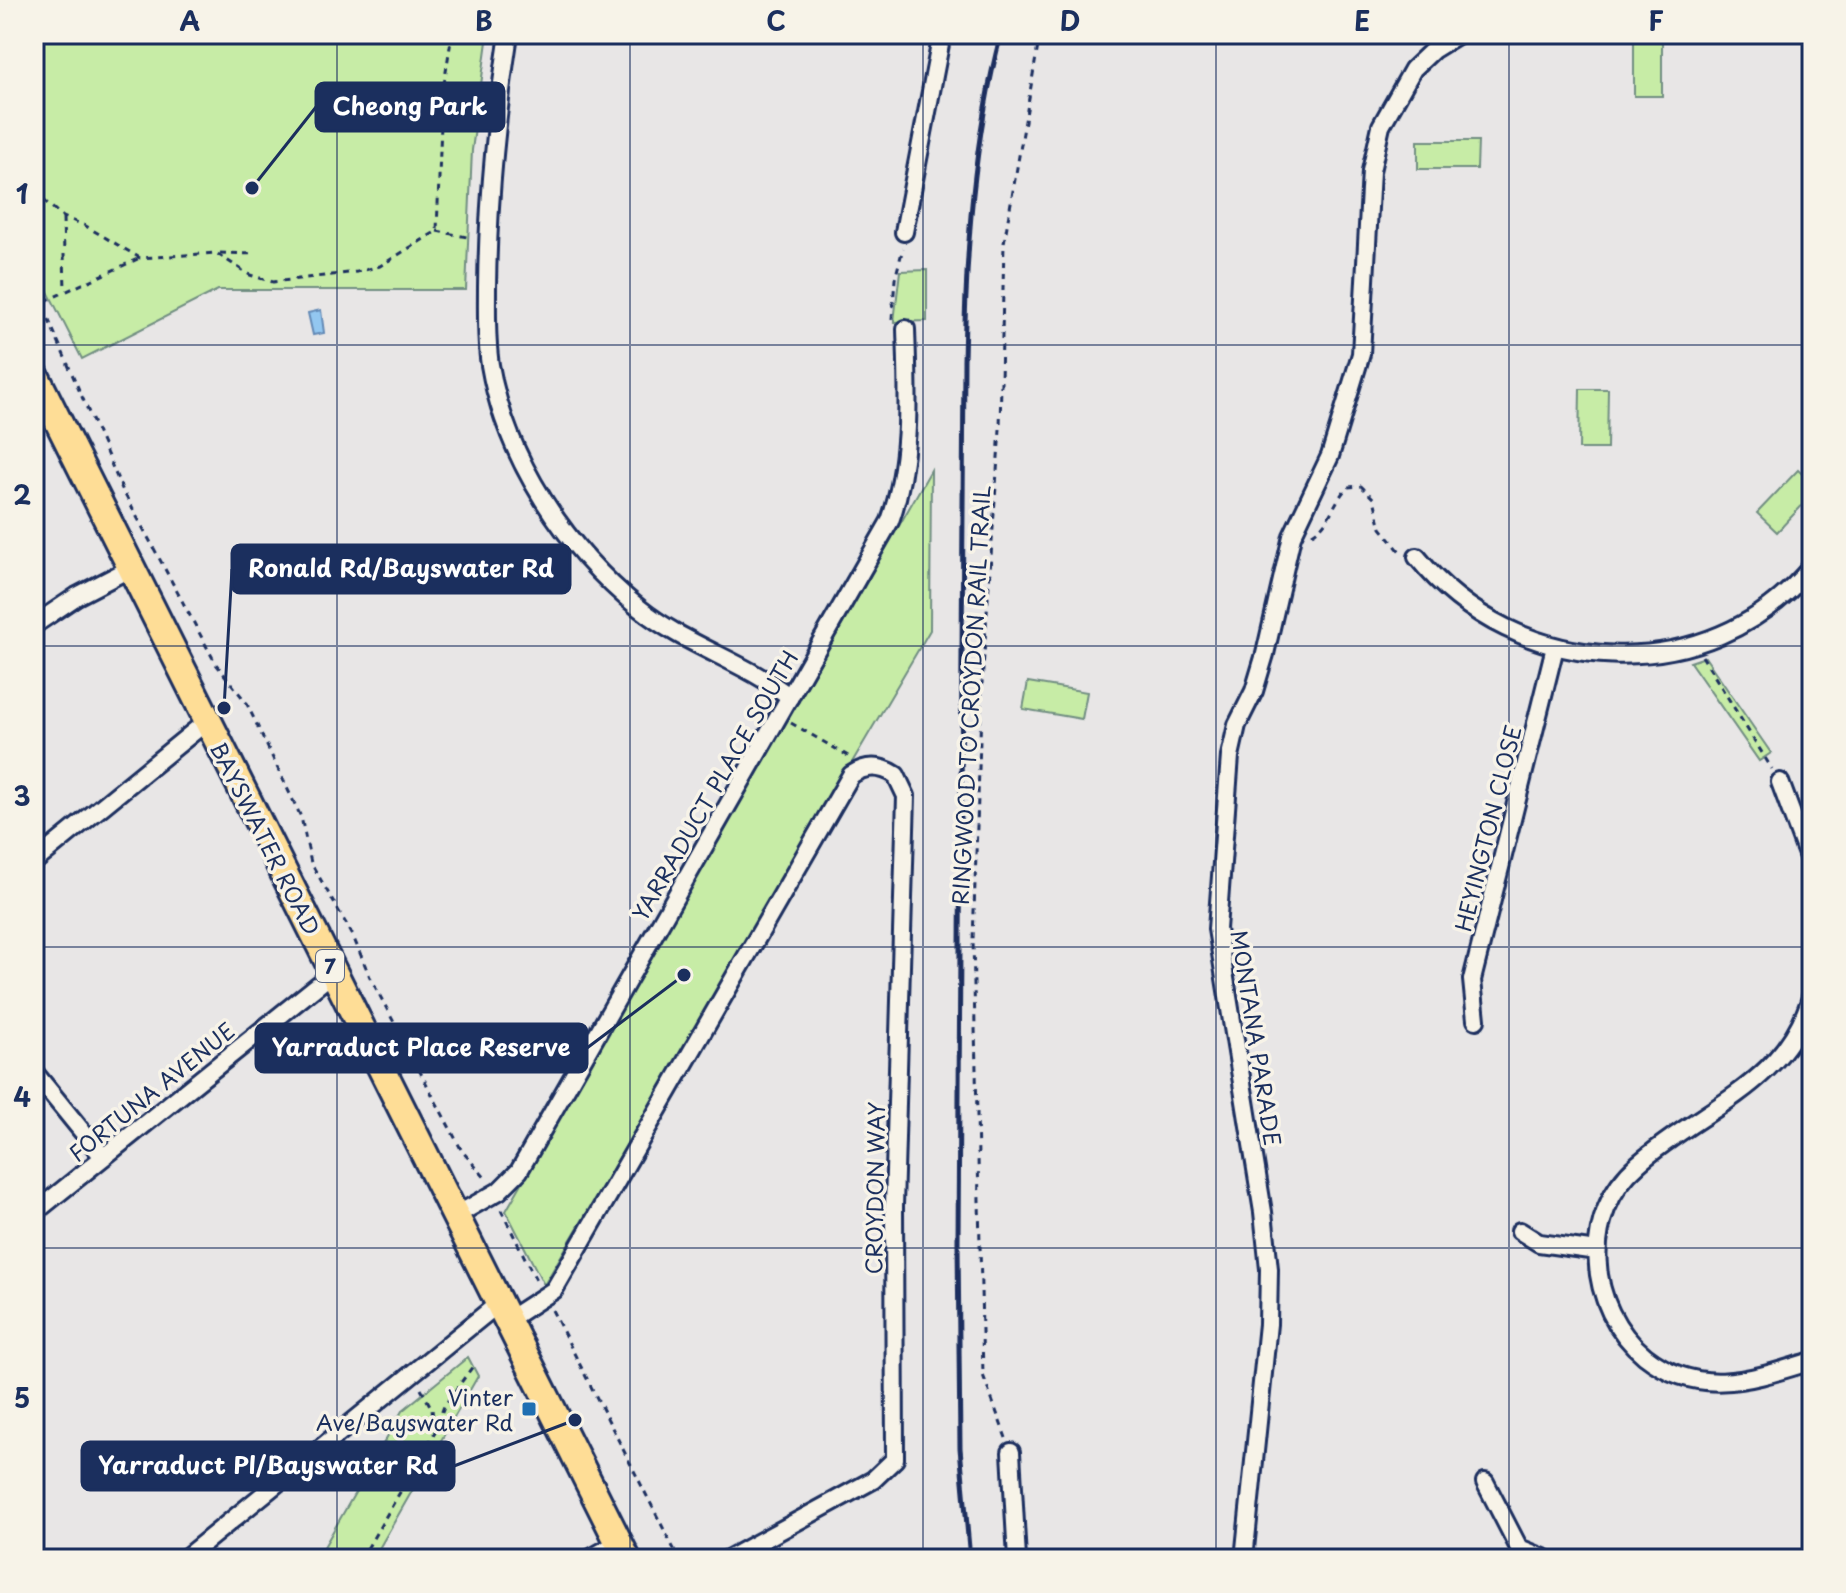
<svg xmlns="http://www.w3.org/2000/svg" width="1846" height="1593" font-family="'Playpen Sans',sans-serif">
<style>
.green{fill:#c7eca6;stroke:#718e82;stroke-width:2}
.water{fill:#93c7f0;stroke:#638ab6;stroke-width:2}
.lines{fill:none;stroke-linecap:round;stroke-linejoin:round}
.lane-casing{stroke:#1b2f5e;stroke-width:14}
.street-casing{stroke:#1b2f5e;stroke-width:22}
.primary-casing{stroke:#1b2f5e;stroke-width:32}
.path{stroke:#1b2f5e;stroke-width:3;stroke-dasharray:6 6;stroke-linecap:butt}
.lane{stroke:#f7f3e8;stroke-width:8}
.street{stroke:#f7f3e8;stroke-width:16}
.primary{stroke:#fedd96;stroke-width:26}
.rail{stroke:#1b2f5e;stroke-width:5}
.grid{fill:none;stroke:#1b2f5e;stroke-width:2;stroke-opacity:0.55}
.poi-dot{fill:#1f6fb2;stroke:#f7f3e8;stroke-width:3}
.labels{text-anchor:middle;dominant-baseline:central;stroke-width:7;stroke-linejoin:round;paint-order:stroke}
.shield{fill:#f7f3e8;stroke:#5d6a87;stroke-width:2}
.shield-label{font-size:20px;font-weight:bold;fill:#1b2f5e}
.street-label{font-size:22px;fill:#1b2f5e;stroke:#f7f3e8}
.poi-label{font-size:22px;fill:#1b2f5e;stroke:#f7f3e8;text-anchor:end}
.leader{fill:none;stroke:#1b2f5e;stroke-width:3}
.callout-dot{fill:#1b2f5e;stroke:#f7f3e8;stroke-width:3}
.callout{fill:#1b2f5e;stroke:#1b2f5e;stroke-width:3}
.callout-label{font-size:24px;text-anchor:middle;font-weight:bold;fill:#fff}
.neatline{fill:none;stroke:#1b2f5e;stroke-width:3}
.grid-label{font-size:26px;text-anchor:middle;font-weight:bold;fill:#1b2f5e}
</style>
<rect width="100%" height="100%" fill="#e8e6e6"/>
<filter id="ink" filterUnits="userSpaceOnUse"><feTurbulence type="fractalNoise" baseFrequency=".0125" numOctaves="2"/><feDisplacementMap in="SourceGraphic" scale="16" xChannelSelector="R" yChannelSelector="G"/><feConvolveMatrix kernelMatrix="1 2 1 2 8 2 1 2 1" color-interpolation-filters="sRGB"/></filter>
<g filter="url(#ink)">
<g class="green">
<path d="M34 34H488L472 150 466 290H218L82 359 34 264Z"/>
<rect x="1634" y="37" width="28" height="59"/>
<path d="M1418 141H1478L1477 169H1418Z"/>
<path d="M927 270V321L894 322 900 271Z"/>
<path d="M1580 389H1608L1607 449H1579Z"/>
<path d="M931 470 930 630 544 1285 506 1211Z"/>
<path d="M1798 470 1812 483V495L1777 532 1757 513Z"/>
<path d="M1705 657 1771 753 1759 761 1690 662Z"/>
<path d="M1028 682 1087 692 1082 719 1023 709Z"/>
<path d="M468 1357 478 1376 373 1559H317L402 1411Z"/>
</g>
<path class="water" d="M321 310 324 333 313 335 308 313Z"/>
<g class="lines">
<g class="lane-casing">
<path id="lane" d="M581 1559 613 1541"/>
</g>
<g class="street-casing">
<g id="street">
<path d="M509 34C496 118 488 202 487 287 487 312 486 340 490 365 506 459 566 549 639 608 685 645 743 661 790 697"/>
<path d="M904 232 942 34"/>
<path d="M1417 557C1515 679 1709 692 1812 566"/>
<path d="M34 625 77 596 131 568"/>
<path d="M1780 782 1812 868"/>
<path d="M34 862 207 721"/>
<path d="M1812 994C1786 1086 1702 1107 1638 1164 1580 1214 1586 1308 1645 1356 1700 1399 1753 1379 1812 1361"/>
<path d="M1476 1020 1472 980 1555 647"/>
<path d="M34 1072 103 1157"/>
<path d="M34 1213 333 973"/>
<path d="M455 1216 499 1191 519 1171 890 521C912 459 908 394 906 329"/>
<path d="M1520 1231 1539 1243 1597 1251"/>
<path d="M508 1320 554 1290 851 775C866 765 880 765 896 775L906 796 894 1206 895 1459 873 1480 728 1559"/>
<path d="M1011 1452 1017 1559"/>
<path d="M1485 1482 1519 1548 1546 1559"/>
<path d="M184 1559 499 1303"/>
<path d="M1244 1559 1268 1324 1269 1269 1263 1212 1217 929 1230 756 1237 725 1254 691 1265 654 1292 536 1330 456 1361 354 1371 171 1381 126 1413 69 1433 50 1459 34"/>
</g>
</g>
<g class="primary-casing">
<path id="primary" d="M34 373 627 1559"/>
</g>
<g class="path">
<path d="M34 192 63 217 84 225 140 258 216 253 250 275 273 282 357 272 380 266 437 231 442 97 452 34"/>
<path d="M63 218 65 290"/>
<path d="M437 231 472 238"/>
<path d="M220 253 255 254"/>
<path d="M34 286 122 489 216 664 246 702 301 817 311 863 352 934 370 977 462 1151 488 1181"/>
<path d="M34 306 140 258"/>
<path d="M892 319 895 279 903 248"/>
<path d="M1312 534C1331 523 1333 501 1348 487L1361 486 1374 499 1381 528 1402 554"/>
<path d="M1702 656 1772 769"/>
<path d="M791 723 850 757"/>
<path d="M501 1210 537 1282"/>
<path d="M552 1310 679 1559"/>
<path d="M421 1389 432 1409 434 1430"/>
<path d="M1006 1438 983 1375 973 940 982 683 1000 429 1004 243 1040 34"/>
<path d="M361 1559 434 1434 444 1406 473 1366"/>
</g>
<use href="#lane" class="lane"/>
<use href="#street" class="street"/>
<use href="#primary" class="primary"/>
<path class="rail" d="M970 1559 960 1448 958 1242 964 361C966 252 973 140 1001 34"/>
</g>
</g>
<path class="grid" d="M337 34V1559M630 34V1559M923 34V1559M1216 34V1559M1509 34V1559M34 345H1812M34 646H1812M34 947H1812M34 1248H1812"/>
<rect class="poi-dot" x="521" y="1401" width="16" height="16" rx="4"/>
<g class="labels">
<rect class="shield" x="316" y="950" width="28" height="32" rx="6"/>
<g class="shield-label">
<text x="330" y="966">7</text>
</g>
<g class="street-label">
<text transform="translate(970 695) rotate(-87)">RINGWOOD TO CROYDON RAIL TRAIL</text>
<text transform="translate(714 785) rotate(-60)">YARRADUCT PLACE SOUTH</text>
<text transform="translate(1487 828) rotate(-76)">HEYINGTON CLOSE</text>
<text transform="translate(266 838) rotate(63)">BAYSWATER ROAD</text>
<text transform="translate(1257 1038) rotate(81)">MONTANA PARADE</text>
<text transform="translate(151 1091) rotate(-39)">FORTUNA AVENUE</text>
<text transform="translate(874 1188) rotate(-89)">CROYDON WAY</text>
</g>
<g class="poi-label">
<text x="513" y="1396">Vinter<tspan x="513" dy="25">Ave/Bayswater Rd</tspan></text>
</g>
</g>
<path class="leader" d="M252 188L316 107M224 708L232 569M684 975L587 1048M575 1420L454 1466"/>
<g class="callout-dot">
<circle cx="252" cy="188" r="8"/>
<circle cx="224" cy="708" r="8"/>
<circle cx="684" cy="975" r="8"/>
<circle cx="575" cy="1420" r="8"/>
</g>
<g class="callout">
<rect x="316" y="83" width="188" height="48" rx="8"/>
<rect x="232" y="545" width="338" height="48" rx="8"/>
<rect x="256" y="1024" width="331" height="48" rx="8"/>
<rect x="82" y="1442" width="372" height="48" rx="8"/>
</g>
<g class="callout-label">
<text x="410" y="115">Cheong Park</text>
<text x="401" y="577">Ronald Rd/Bayswater Rd</text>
<text x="421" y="1056">Yarraduct Place Reserve</text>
<text x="268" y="1474">Yarraduct Pl/Bayswater Rd</text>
</g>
<rect width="1846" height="1593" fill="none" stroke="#f7f3e8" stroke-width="88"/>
<rect x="44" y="44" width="1758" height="1505" class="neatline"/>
<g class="grid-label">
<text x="190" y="31">A</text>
<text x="484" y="31">B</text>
<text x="776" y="31">C</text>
<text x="1070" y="31">D</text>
<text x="1362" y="31">E</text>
<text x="1656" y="31">F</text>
<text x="22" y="204">1</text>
<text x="22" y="505">2</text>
<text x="22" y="806">3</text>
<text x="22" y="1107">4</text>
<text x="22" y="1408">5</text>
</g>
</svg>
